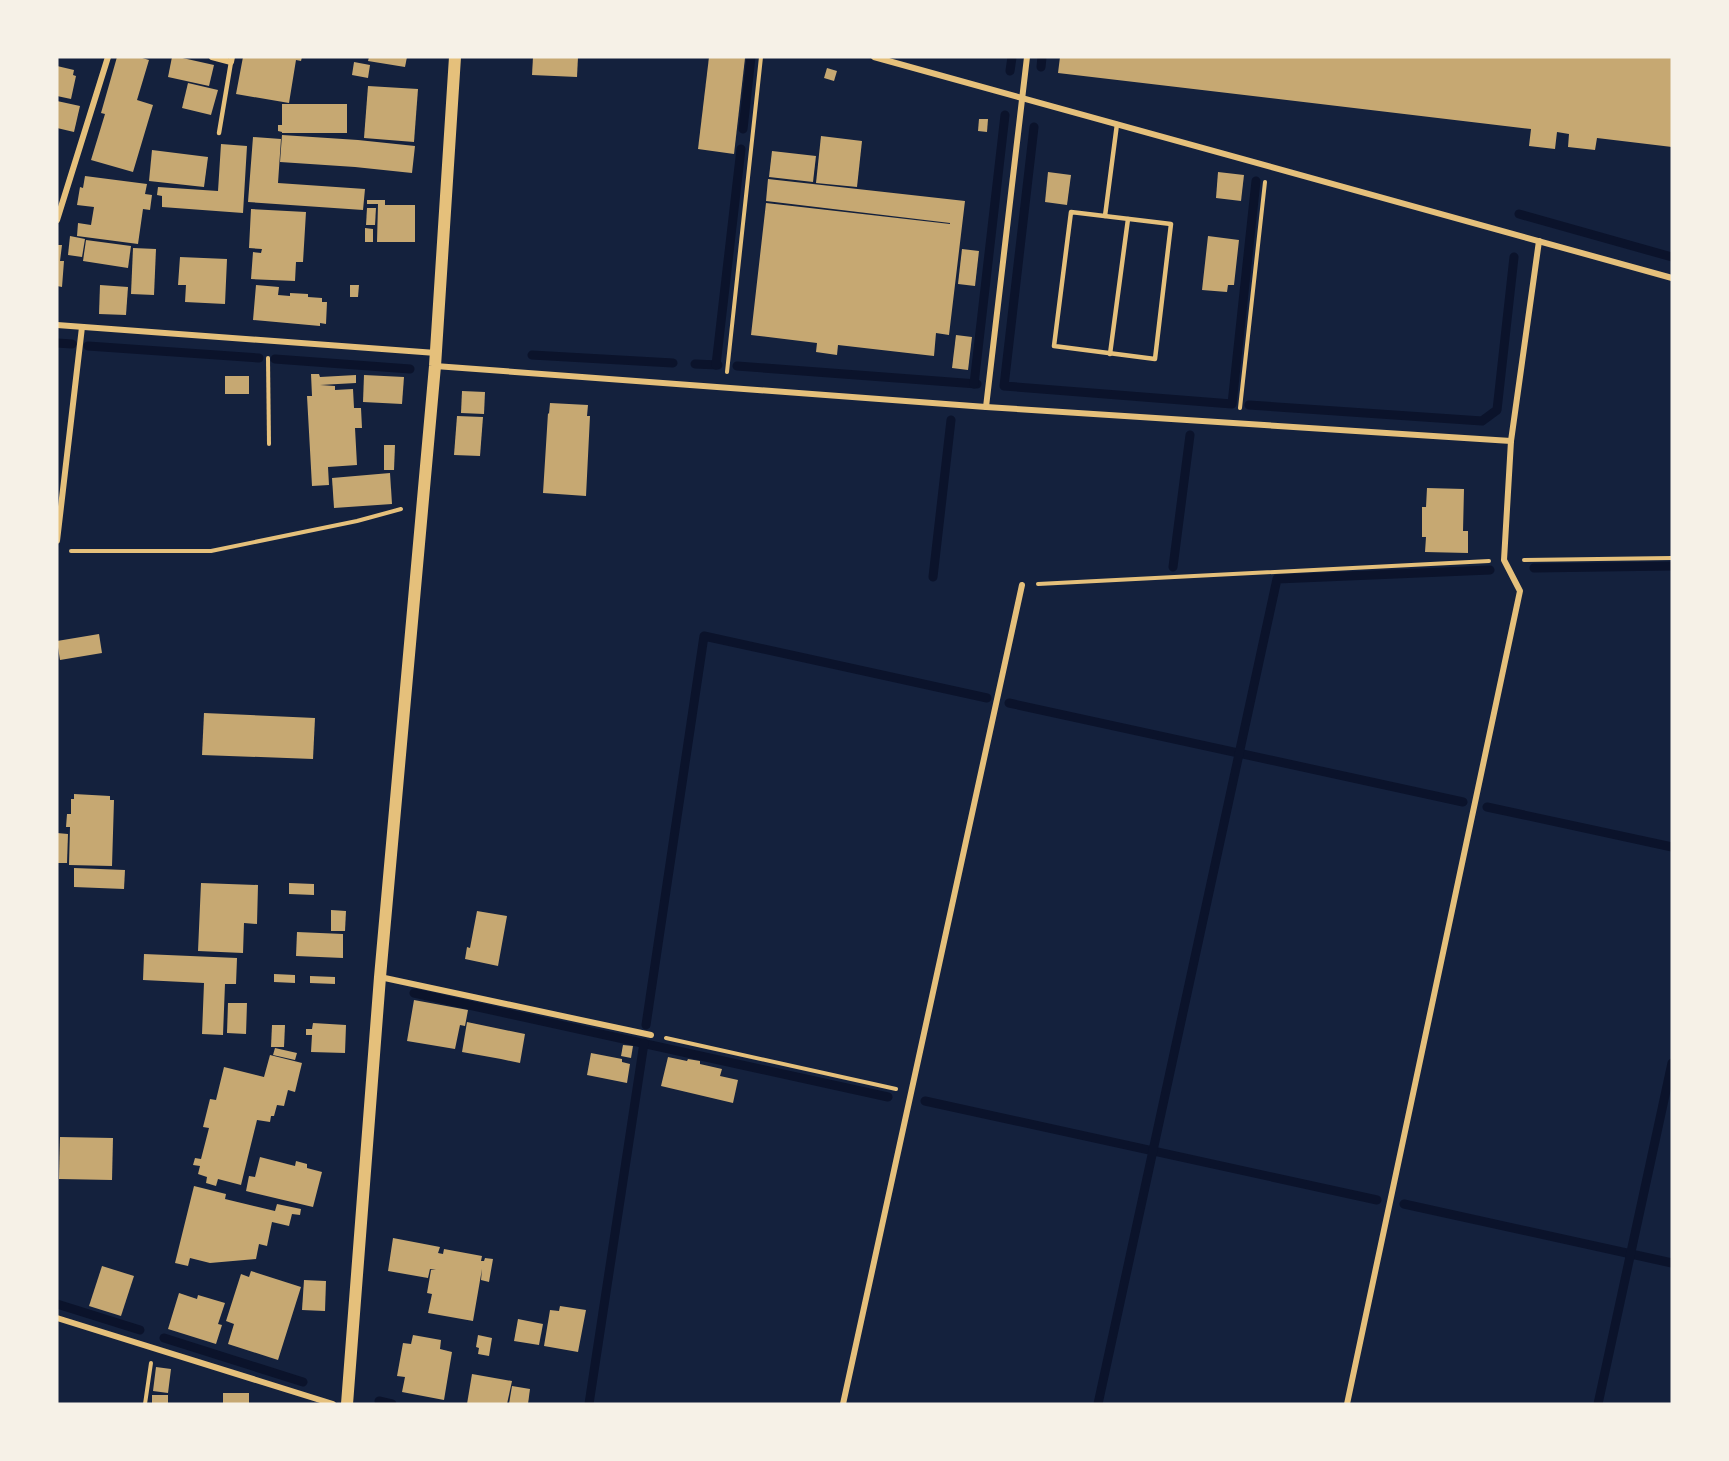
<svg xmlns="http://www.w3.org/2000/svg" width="1729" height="1461" font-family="'Titillium Web',sans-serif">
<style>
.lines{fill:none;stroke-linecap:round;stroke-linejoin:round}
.stream{stroke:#0b132b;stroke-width:9}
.building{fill:#c6a872}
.path{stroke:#e5c07b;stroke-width:4}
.service{stroke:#e5c07b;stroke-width:4.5}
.minor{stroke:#e5c07b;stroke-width:6}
.secondary{stroke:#e5c07b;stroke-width:12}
</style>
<rect width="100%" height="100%" fill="#14213d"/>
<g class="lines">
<g class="stream">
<path d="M1041 67 1042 57"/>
<path d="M1010 71 1012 57"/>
<path d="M1034 127 1004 386 1232 404 1256 181"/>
<path d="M743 129 751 57"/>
<path d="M1519 214 1672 257"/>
<path d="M57 343 72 344"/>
<path d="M88 346 259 358"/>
<path d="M532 355 673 363"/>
<path d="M275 359 410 369"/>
<path d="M695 364 718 365"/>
<path d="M716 365 741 149"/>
<path d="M737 366 977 384"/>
<path d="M974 384 1005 115"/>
<path d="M1249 405 1482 421 1497 410 1514 257"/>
<path d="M1173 567 1190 435"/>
<path d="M1534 568 1672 566"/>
<path d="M933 577 951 420"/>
<path d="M1009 703 1463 802"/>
<path d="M1487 807 1672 847"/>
<path d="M414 993 888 1097"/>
<path d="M646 1025 704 636 987 698"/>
<path d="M925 1101 1377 1200"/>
<path d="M1404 1204 1672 1263"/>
<path d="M57 1304 140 1330"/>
<path d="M164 1338 303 1382"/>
<path d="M379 1401 392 1404"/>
<path d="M589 1404 644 1043"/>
<path d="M1098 1404 1277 579 1490 570"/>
<path d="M1598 1404 1672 1063"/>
</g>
</g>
<g class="building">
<path d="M117 57H139L149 60 137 100 153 105 133 172 91 160 105 114 101 113Z"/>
<path d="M172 57H178L214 65 209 86 168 77Z"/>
<path d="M243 57H302L301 61 296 60 289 103 236 94Z"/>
<path d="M369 57H407L405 67 368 61Z"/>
<path d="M533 57H578L577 77 532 75Z"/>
<path d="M709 57 745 58 734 154 698 149Z"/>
<path d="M1060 57H1672V147L1597 138 1595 150 1568 147 1569 134 1557 132 1555 149 1529 146 1531 129 1058 73Z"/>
<path d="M354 62 370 65 368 78 352 75Z"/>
<path d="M57 66 74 70 73 75 76 76 71 99 57 96Z"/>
<path d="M827 68 837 71 834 81 824 78Z"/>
<path d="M188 83 218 90 211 115 182 108Z"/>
<path d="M368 86 418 89 414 142 364 138Z"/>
<path d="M57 101 80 106 74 132 57 128Z"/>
<path d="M282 104H347V133H282V132L278 131V125H282Z"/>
<path d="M979 119H988L987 132 978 131Z"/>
<path d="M282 135 358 140 415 146 412 173 355 167 280 162Z"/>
<path d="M821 136 862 141 857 187 816 183Z"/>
<path d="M253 137 281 139 278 183 365 189 363 210 248 202Z"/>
<path d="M221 144 247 146 243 213 162 207V196L157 195 158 187 218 191Z"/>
<path d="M152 150 208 157 204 187 149 181Z"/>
<path d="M772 151 816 156 813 182 769 177Z"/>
<path d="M1048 172 1071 175 1067 205 1045 202Z"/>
<path d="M1218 172 1244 175 1241 201 1216 198Z"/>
<path d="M85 176 147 184 145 194 152 195 150 210 143 209 138 244 77 236 78 223 91 225 94 207 77 205 80 187 83 188Z"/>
<path d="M768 179 965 201 949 335 936 333 934 356 838 345 837 355 816 352 817 343 751 335 766 203 950 224V223L766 201Z"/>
<path d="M367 200H385V205H415V242H377L378 204H367Z"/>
<path d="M367 208H376L375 225H366Z"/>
<path d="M251 209 306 212 303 262H296L295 281 251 279 253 252 261 253 262 249 249 248Z"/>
<path d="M365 228 373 229V242H365Z"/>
<path d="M70 236 85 239 82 257 68 255Z"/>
<path d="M1208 236 1239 240 1234 285H1228L1227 292 1202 290Z"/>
<path d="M86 240 131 246 128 268 83 261Z"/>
<path d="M57 245H62L60 261H64L62 287 57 286Z"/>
<path d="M133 248 156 249 154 295 131 294Z"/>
<path d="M962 249 979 251 975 286 958 284Z"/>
<path d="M180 257 227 259 225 304 185 302 186 285H178Z"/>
<path d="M100 285 128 287 126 315 99 314Z"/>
<path d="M256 285 279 287 278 295 290 296V293L308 294V297L322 298V302H327L326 324 320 323V326L253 320Z"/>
<path d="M350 285H359L358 297H350Z"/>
<path d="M956 335 972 337 968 370 952 368Z"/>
<path d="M311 374H319L320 377 356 375V383L320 385 335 386V390L353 389 354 408H361L362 428H355L357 465 328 467 329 485 312 486 307 396H312Z"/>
<path d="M364 375 404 377 402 404 363 402Z"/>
<rect x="225" y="376" width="24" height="18"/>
<path d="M462 391 485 392 484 414 461 413Z"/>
<path d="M550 403 588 405 587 416H590L586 496 543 493 548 413 549 414Z"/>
<path d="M457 416 483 417 480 456 454 455Z"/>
<path d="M384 445H395L394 470H384Z"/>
<path d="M390 473 392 504 334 508 332 478Z"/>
<path d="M1427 488 1464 489 1463 531H1468V553L1425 552 1426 537H1422V507H1426Z"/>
<path d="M99 634 102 653 60 660 57 641Z"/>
<path d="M204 713 315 718 313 759 202 755Z"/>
<path d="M74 794 110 796V800H114L112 866 69 865 70 827H66L67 814H71V799H74Z"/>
<path d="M57 833 68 834 67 863H57Z"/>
<path d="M74 868 125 870 124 889 74 887Z"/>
<path d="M201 883 258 885 257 924 244 923 243 953 198 951Z"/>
<path d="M289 883 314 884V895L289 894Z"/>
<path d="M331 910 346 911 345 931H331Z"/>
<path d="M477 911 507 916 498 966 465 959 467 947 470 948Z"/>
<path d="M297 932 343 934V958L296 956Z"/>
<path d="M144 954 237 958 236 984H225L223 1035 202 1034 204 983 143 980Z"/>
<path d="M274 974 295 975V983L274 982Z"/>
<path d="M310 976 335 977V984L310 983Z"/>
<path d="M414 1000 468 1010 465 1026 460 1025 455 1049 407 1041Z"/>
<path d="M228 1003H247L246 1034 227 1033Z"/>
<path d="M467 1022 525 1034 520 1063 501 1059 505 1037 501 1059 462 1052Z"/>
<path d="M313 1023 346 1025 345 1053 311 1052 312 1035H306V1029H312Z"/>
<path d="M272 1025H285L284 1047H271Z"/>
<path d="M623 1045 633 1046 631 1058 621 1056Z"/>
<path d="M275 1048 297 1053 295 1060 273 1055Z"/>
<path d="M591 1053 622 1059V1062L630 1064 627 1083 587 1075Z"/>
<path d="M270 1055 302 1063 295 1092 288 1090 284 1106 277 1105 274 1116H271L270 1122 257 1120 241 1185 218 1179 216 1186 206 1183 207 1177 198 1174 200 1166 193 1165 195 1158 201 1159 209 1128 203 1127 210 1099 216 1100 224 1067 264 1077Z"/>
<path d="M668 1057 687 1061 688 1059 700 1061V1064L722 1069 720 1076 738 1080 733 1103 661 1086Z"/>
<path d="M60 1137 113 1138 112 1180 59 1179Z"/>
<path d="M260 1157 295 1166 296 1161 307 1164V1168L322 1172 313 1207 246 1191 249 1176 255 1177Z"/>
<path d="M194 1186 226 1194 225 1199 275 1211 277 1204 301 1209 300 1215 292 1214 289 1226 272 1222 267 1246 259 1244 256 1259 210 1263 190 1258 188 1266 175 1263Z"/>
<path d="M393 1238 440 1247 438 1253 443 1254 444 1249 482 1256 481 1261H484L485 1258 493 1259 489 1282 481 1280 482 1269 473 1321 428 1313 432 1294 427 1293 431 1270H436L430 1269 428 1278 388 1271Z"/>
<path d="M102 1266 134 1276 121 1316 89 1306Z"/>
<path d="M251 1271 301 1287 278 1360 228 1344 234 1324 226 1321 241 1274 249 1277Z"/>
<path d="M304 1280 326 1281 325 1311 302 1310Z"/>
<path d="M179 1293 197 1299 198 1295 225 1303 218 1324 222 1325 216 1344 168 1329Z"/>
<path d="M560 1306 586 1310 578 1352 544 1346 550 1310 559 1311Z"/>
<path d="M518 1319 543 1324 539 1345 514 1341Z"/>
<path d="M413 1335 441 1340 440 1349 452 1352 444 1400 402 1392 405 1377 397 1376 403 1343 411 1344Z"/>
<path d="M478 1335 492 1338 489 1356 478 1354 479 1348 476 1347Z"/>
<path d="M156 1367 171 1369 168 1393 153 1391Z"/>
<path d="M472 1374 512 1381 507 1404H467Z"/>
<path d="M512 1386 530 1389 528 1404H509Z"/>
<rect x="223" y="1393" width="26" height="11"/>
<rect x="152" y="1395" width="16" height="9"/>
</g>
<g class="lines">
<g class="path">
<path d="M268 358 269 444"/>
<path d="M727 372 761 57"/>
<path d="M1240 408 1265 182"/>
<path d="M71 551H211L357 521 401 509"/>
<path d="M1524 560 1672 558"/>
<path d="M1038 584 1489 561"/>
<path d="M666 1038 896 1089"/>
<path d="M145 1404 151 1363"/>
</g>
<g class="service">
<path d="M219 133 231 62"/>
<path d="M1071 212 1171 224 1155 359 1054 346Z"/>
<path d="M1105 216 1117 124"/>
<path d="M1110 354 1128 219"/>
</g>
<g class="minor">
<path d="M212 57 231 62 232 57"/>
<path d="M874 57 1672 278"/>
<path d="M57 220 108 57"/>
<path d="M57 325 436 353"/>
<path d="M435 366 986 407 1511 441"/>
<path d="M986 407 1027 57"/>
<path d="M57 541 82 327"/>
<path d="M380 977 651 1035"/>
<path d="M57 1318 333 1404"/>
<path d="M843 1404 1022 585"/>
<path d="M1347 1404 1520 591 1504 560 1511 441 1539 241"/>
</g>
<path class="secondary" d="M347 1404 380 977 435 366 455 57"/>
</g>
<rect width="1729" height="1461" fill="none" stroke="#f6f1e7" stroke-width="117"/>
</svg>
